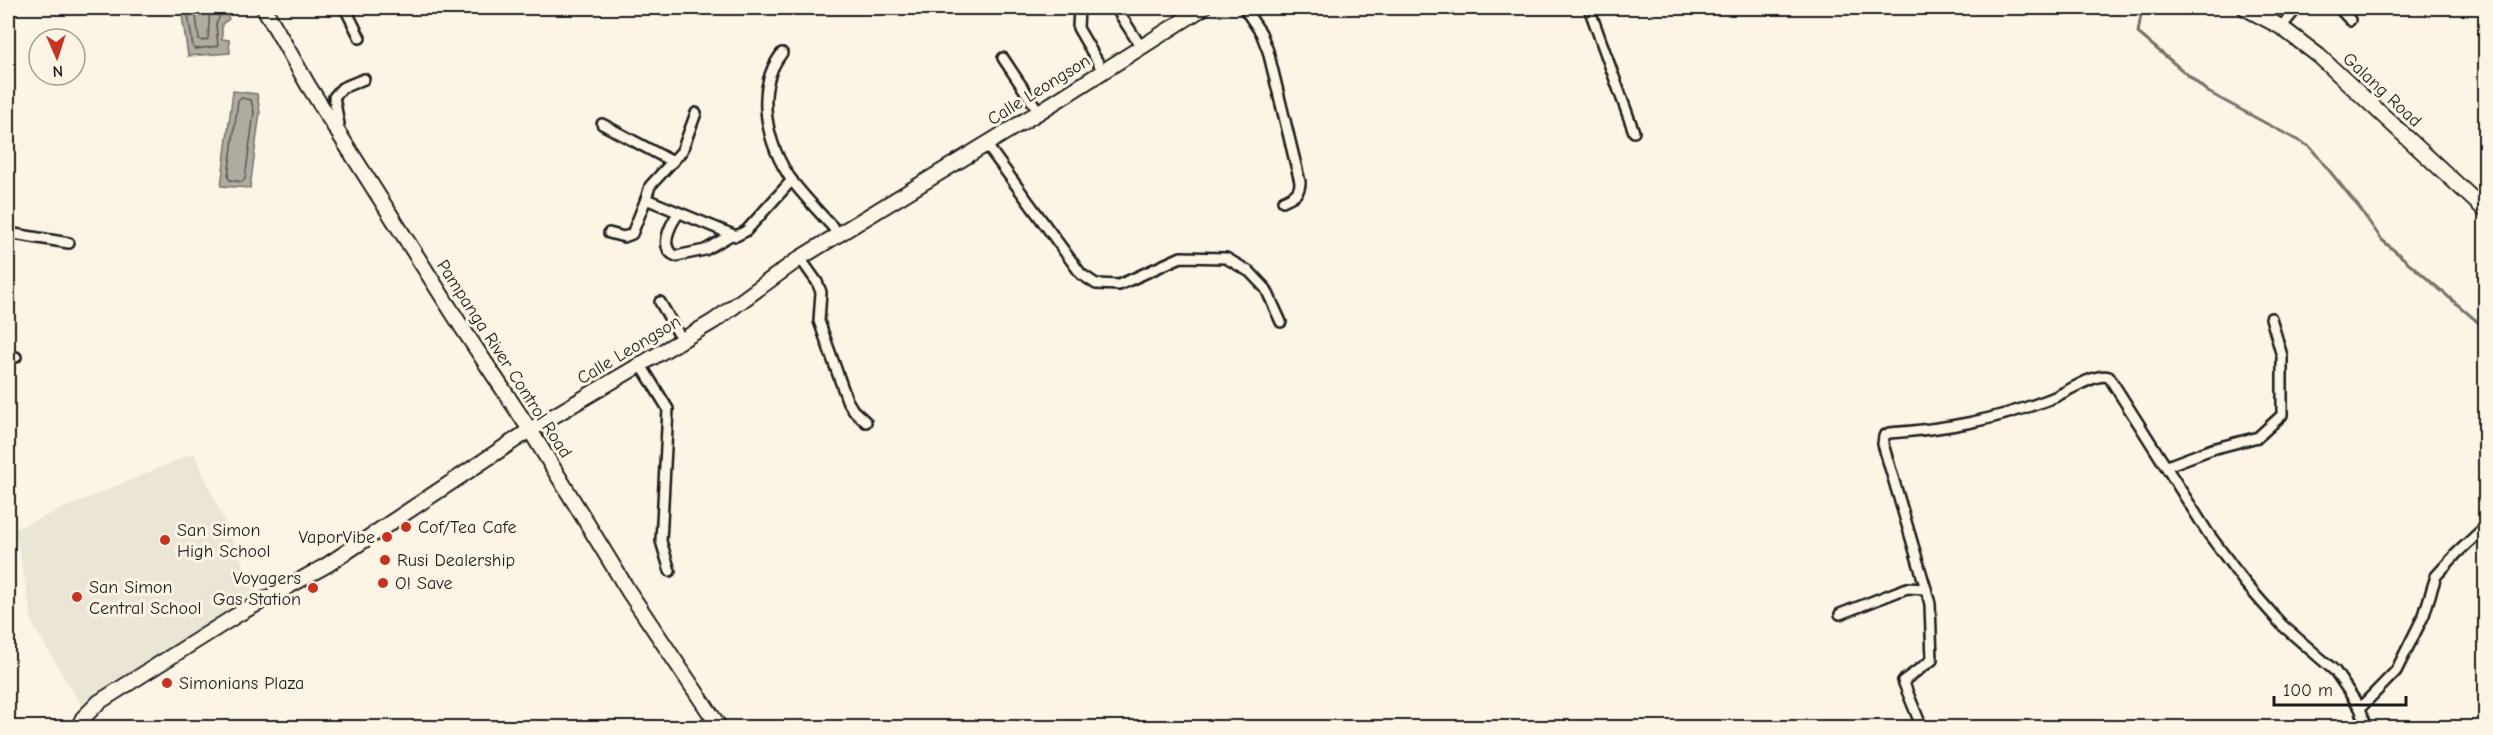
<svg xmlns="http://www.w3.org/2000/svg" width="2493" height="735" font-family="'Comic Neue',sans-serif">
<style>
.built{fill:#ebe5d6}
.water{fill:#b0aba1;stroke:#75726c;stroke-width:1.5}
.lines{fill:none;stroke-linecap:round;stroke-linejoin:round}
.shore{stroke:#575551;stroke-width:1.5}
.stream{stroke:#75726c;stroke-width:3}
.street-casing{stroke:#1c1c1c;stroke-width:14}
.secondary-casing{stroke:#1c1c1c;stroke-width:18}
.street{stroke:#fcf5e5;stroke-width:9}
.secondary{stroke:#fcf5e5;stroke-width:14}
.poi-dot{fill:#c8321e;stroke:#fcf5e5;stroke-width:2}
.labels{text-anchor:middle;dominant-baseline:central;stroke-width:6;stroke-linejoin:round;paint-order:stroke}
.street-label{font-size:18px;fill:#1c1c1c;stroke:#fcf5e5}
.poi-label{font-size:18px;fill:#1c1c1c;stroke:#fcf5e5;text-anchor:start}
</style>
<rect width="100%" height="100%" fill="#fcf5e5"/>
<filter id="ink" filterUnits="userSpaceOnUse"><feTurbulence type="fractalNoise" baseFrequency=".0167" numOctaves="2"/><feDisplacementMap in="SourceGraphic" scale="12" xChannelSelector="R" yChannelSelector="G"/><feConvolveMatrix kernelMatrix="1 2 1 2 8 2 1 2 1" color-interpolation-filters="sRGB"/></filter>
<g filter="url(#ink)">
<path class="built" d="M194 453 256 593 81 706 33 625 15 529Z"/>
<g class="water">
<path d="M181 8H222L229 19 222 24V39L229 40 230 53 188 56Z"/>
<path d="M233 91 257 94 260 112 250 188 221 186Z"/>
</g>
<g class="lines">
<g class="shore">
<path d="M187 8 193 47 195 49 218 46 216 24 220 16 218 8"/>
<path d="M195 8 199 39 202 41 208 39 210 8"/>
<path d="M241 98 251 100 254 112 245 179 242 182 230 180 228 177 238 101Z"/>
</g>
<path class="stream" d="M2142 8 2138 33 2208 92 2310 147 2358 206 2382 240 2486 329"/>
<g class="street-casing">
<g id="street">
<path d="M345 8 360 38"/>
<path d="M1079 8 1078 28 1103 71"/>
<path d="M1116 8 1141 47"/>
<path d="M1244 8 1261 33 1268 51 1300 182C1300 194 1293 196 1283 201"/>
<path d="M1589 8 1634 132"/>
<path d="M2339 8 2350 20"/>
<path d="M2281 27 2297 8"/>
<path d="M782 53C753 90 767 146 793 182 807 200 824 217 839 234"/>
<path d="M1003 58 1039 112"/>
<path d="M696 113 682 151 650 186 646 199 736 236 746 231 792 180"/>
<path d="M602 124 673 162"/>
<path d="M336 129 339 124 334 97 342 88 364 79"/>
<path d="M986 144 1081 274 1096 284 1119 285 1181 257 1226 258 1250 272 1266 289 1281 322"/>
<path d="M678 214C670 225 658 249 676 256L705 250 731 235"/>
<path d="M8 233 69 243"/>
<path d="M609 233 624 237 632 234 646 199"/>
<path d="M800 258 817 282 821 292 819 321 847 400 853 410 866 422"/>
<path d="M660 302 681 338"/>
<path d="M8 359 16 357"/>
<path d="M641 365 668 409 661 541 670 571"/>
<path d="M2167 466 2212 449 2258 437 2282 415V356L2271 318"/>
<path d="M1840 614 1907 588 1926 589 1883 444 1884 436 1889 433C1947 429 1995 420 2050 399 2064 394 2095 372 2109 377L2208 533 2245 583 2282 625 2335 671 2360 708 2367 728"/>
<path d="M2360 708 2396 671 2424 615 2436 576 2457 553 2486 526"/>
<path d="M1922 728 1903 681 1932 660 1930 604 1926 589"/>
</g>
</g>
<g class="secondary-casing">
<g id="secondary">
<path d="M264 8 308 85 463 329 530 430 629 592 720 728"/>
<path d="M2245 8 2281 27 2319 56 2486 211"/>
<path d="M78 728 83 718 99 702 237 615 327 565 530 430 714 321 800 258 1039 112 1203 8"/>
</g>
</g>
<use href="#street" class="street"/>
<use href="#secondary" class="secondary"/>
</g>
</g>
<g class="poi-dot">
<circle cx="406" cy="527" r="6"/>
<circle cx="387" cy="537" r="6"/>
<circle cx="165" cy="540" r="6"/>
<circle cx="385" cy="560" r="6"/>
<circle cx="383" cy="583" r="6"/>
<circle cx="313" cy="588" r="6"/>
<circle cx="77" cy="597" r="6"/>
<circle cx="167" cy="683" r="6"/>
</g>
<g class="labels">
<g class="street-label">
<text transform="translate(1039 90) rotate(-32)">Calle Leongson</text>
<text transform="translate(2382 90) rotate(43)">Galang Road</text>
<text transform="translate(629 350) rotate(-31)">Calle Leongson</text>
<text transform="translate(504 359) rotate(57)">Pampanga River Control Road</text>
</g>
<g class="poi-label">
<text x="418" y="527">Cof/Tea Cafe</text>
<text x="177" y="530">San Simon<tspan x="177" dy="21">High School</tspan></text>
<text x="375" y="537" text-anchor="end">VaporVibe</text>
<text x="397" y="560">Rusi Dealership</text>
<text x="301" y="578" text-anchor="end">Voyagers<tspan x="301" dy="21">Gas Station</tspan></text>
<text x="395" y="583">O! Save</text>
<text x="89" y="587">San Simon<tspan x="89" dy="21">Central School</tspan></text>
<text x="179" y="683">Simonians Plaza</text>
</g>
</g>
<rect width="2493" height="735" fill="none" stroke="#fcf5e5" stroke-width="30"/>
<rect x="15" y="15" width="2463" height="705" fill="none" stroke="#1c1c1c" stroke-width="2" filter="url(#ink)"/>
<g transform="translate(57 57) rotate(177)"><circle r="28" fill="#fcf5e5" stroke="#a29e95" stroke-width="1.5"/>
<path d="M0-4.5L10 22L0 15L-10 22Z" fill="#c8321e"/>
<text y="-9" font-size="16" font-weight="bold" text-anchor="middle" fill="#1c1c1c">N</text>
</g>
<path d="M2274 696v9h132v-9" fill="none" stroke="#1c1c1c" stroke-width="3"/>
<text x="2283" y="696" font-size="18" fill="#1c1c1c" stroke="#fcf5e5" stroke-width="4.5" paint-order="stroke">100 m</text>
</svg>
